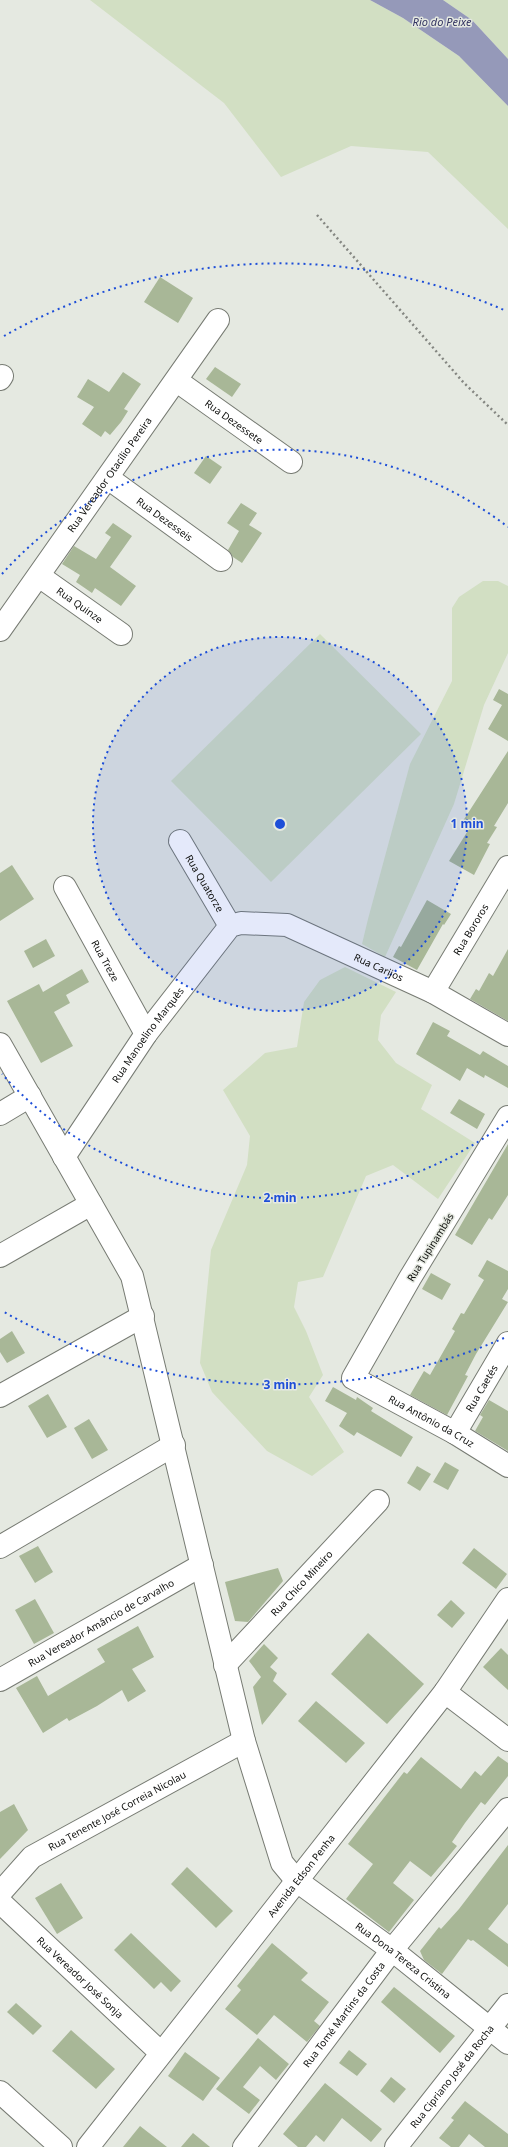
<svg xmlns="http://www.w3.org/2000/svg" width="508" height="2147" font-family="'Noto Sans',sans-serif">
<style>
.green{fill:#d2dfc3}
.water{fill:#9599b9}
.building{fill:#a8b797}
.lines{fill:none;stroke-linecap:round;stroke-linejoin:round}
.minor-casing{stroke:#777b73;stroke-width:24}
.path{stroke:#848681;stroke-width:2.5;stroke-dasharray:2 3;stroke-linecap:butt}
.minor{stroke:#fff;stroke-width:22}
.ring{fill:none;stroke:#1d4ed8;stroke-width:2;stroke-dasharray:2 4}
.labels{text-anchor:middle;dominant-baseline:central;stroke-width:3;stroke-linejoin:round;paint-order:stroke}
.street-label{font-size:10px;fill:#0f100e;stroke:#e5e9e1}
.water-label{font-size:11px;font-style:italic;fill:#333462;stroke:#e5e9e1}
.centre{fill:#1d4ed8;stroke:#e5e9e1;stroke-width:2}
.ring-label{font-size:12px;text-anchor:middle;font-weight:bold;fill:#1d4ed8;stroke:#e5e9e1;stroke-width:3;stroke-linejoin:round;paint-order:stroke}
</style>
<rect width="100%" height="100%" fill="#e5e9e1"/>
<g class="green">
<path d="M90 0H370L403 18 459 56 508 106V229L428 152 351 146 281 177 224 103Z"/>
<path d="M443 0H508V59L472 20Z"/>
<path d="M483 581H498L508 586V653L484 705 454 804 385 957 362 944 368 919 410 764 452 681V608L459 597Z"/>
<path d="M320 634 421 734 271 882 171 781Z"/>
<path d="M345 967 396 992 381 1015 378 1040 396 1063 432 1085 421 1109 475 1143 438 1199 393 1165 366 1176 323 1277 298 1282 294 1307 306 1331 323 1375 309 1397 344 1452 312 1476 267 1451 212 1392 200 1363 211 1250 247 1165 250 1136 223 1090 265 1053 297 1047 304 1002 320 980Z"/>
</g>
<path class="water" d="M370 0H443L472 20 508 59V106L459 56 403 18Z"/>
<g class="building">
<path d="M160 277 193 298 178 323 144 302Z"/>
<path d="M215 367 241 384 232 397 206 379Z"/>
<path d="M123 372 141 384 124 409 128 411 121 422 110 435 105 431 101 437 82 424 94 407 77 397 88 379 109 392Z"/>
<path d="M206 456 222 467 210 484 194 473Z"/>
<path d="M241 503 257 513 249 525 262 533 242 563 233 557 228 550 239 531 227 523Z"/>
<path d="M113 523 132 536 110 567 136 586 121 606 95 588 92 593 76 582 80 575 62 564 74 546 96 559 111 537 105 533Z"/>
<path d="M499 689 508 694V741L488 729 502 705 493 700Z"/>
<path d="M508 751V803L494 826 497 827 487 843 490 844 474 875 449 861 469 829 461 824Z"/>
<path d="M12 865 34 899 0 921V873Z"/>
<path d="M427 900 451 914 444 925 443 924 417 970 393 957 399 946 401 947Z"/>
<path d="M46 939 55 956 33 968 24 951Z"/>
<path d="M508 949V1021L470 999 476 989 479 991 489 973 493 976Z"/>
<path d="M82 969 89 982 66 995 70 1003 54 1012 73 1046 41 1063 7 1001 39 984 43 992Z"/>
<path d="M433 1022 450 1031 447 1036 480 1055 483 1051 508 1066V1088L485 1075 484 1078 467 1068 460 1081 416 1054Z"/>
<path d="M459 1099 485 1114 477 1129 450 1113Z"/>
<path d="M508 1144V1195L492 1220 489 1218 472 1245 455 1235Z"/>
<path d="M487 1260 508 1271V1289L502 1299 508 1302 476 1354 465 1375 468 1376 447 1415 410 1395 424 1371 430 1375 455 1331 452 1329 461 1313 464 1314 484 1280 478 1276Z"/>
<path d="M431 1273 451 1284 442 1300 422 1289Z"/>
<path d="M12 1331 25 1353 7 1363 0 1352V1339Z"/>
<path d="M333 1387 356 1400 357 1397 373 1408 371 1411 413 1437 401 1457 357 1432 354 1436 339 1426 347 1413 325 1401Z"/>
<path d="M48 1394 67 1427 47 1438 28 1406Z"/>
<path d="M489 1400 508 1411V1451L475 1431 483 1417 480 1415Z"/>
<path d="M89 1419 108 1450 92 1459 74 1428Z"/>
<path d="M445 1462 459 1470 448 1490 433 1482Z"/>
<path d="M417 1466 431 1474 420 1491 407 1483Z"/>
<path d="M38 1546 53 1572 35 1583 19 1556Z"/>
<path d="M474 1548 507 1574 496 1589 462 1563Z"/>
<path d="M278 1568 283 1581 248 1622 235 1621 225 1582Z"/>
<path d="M35 1599 54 1633 34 1644 15 1610Z"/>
<path d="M451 1600 465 1613 452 1628 437 1615Z"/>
<path d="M138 1626 154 1657 132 1669 146 1691 128 1702 122 1690 97 1706 69 1721 67 1718 43 1733 16 1688 37 1676 48 1696 105 1662 97 1649Z"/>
<path d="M368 1633 424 1684 387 1724 331 1674Z"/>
<path d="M264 1644 278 1658 270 1667 277 1673 273 1681 287 1694 262 1725 253 1687 261 1677 249 1661Z"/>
<path d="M501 1648 508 1655V1690L483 1667Z"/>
<path d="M316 1701 365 1743 346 1763 298 1721Z"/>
<path d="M498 1756 508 1763V1776L485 1805 481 1802 465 1823 452 1842 457 1846 448 1857 431 1877 410 1861 393 1883 414 1900 389 1932 346 1899 373 1864 348 1844 404 1772 407 1774 421 1757 461 1789 475 1771 481 1776Z"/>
<path d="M14 1804 28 1830 0 1859V1812Z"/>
<path d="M508 1845V1904L488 1929 508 1944V1967L473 1940 471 1941 468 1939 442 1974 424 1960 420 1951 439 1927 441 1929 459 1909Z"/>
<path d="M187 1867 233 1911 216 1928 171 1884Z"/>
<path d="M61 1883 83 1918 57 1934 35 1898Z"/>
<path d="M131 1933 181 1981 171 1992 161 1982 154 1989 114 1950Z"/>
<path d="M272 1943 308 1973 301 1980 329 2002 314 2021 320 2026 307 2042 274 2015 257 2035 225 2009 241 1990 237 1986Z"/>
<path d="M394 1987 455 2036 440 2053 381 2002Z"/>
<path d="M16 2003 42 2026 33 2035 7 2012Z"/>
<path d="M71 2030 115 2069 96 2089 52 2051Z"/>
<path d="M258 2038 289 2064 276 2080 260 2066 243 2087 260 2100 249 2114 216 2089Z"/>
<path d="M349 2050 367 2064 357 2076 339 2063Z"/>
<path d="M185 2052 220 2078 203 2101 168 2076Z"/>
<path d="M391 2077 406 2089 394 2103 380 2091Z"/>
<path d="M325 2083 382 2129 371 2142 342 2118 324 2142 316 2135 306 2147H298L283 2134Z"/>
<path d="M465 2101 508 2134V2147H485L469 2134 459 2147H451L439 2138 454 2120 451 2118Z"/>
<path d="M140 2126 167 2147H123Z"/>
<path d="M193 2133 210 2147H181Z"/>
</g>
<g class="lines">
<g class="minor-casing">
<g id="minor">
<path d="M0 379 2 376"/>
<path id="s1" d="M177 381 291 462"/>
<path id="s2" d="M108 478 221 560"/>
<path id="s3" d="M39 576 121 634"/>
<path id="s4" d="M0 630 218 320"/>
<path id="s5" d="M180 841 230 926"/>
<path id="s6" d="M65 887 146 1034"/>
<path id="s7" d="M433 992 508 867"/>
<path id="s8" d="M0 1044 132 1276 244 1741 282 1863 297 1881 392 1950 508 2043"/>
<path d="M0 1114 30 1096"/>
<path id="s9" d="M508 1117 410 1278 353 1378 455 1433 508 1466"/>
<path id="s10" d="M64 1157 146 1034 230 926 241 923 287 925 433 992 508 1035"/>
<path d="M0 1256 91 1204"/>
<path d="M0 1396 143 1316"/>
<path id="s11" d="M455 1433 508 1343"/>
<path d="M0 1547 174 1445"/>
<path id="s12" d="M225 1665 378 1501"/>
<path id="s13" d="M0 1680 202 1565"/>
<path d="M445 1692 508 1740"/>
<path id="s14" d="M0 1893 32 1857 244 1741"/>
<path id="s15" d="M0 1902 161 2053"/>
<path d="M0 2092 61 2147"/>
<path id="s16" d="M88 2147 445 1692 508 1599"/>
<path id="s17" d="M244 2147 392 1950 508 1809"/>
<path id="s18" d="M396 2147 508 2005"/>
</g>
</g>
<path class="path" d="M317 215 464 383 508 425"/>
<use href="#minor" class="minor"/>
</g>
<circle cx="280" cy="824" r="187" fill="#1d4ed8" fill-opacity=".12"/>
<g class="ring">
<circle cx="280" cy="824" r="187"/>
<path d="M508 1121A374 374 0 0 1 2 1074M2 574A374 374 0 0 1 508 527"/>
<path d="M504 1338A561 561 0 0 1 4 1312M4 336A561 561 0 0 1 504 310"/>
</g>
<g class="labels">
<g class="street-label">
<text stroke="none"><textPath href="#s1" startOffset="70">Rua Dezessete</textPath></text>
<text stroke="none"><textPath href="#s4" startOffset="190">Rua Vereador Otacílio Pereira</textPath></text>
<text stroke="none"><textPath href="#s2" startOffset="70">Rua Dezesseis</textPath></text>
<text stroke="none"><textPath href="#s3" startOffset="50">Rua Quinze</textPath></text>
<text stroke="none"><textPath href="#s5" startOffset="49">Rua Quatorze</textPath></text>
<text stroke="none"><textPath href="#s7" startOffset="73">Rua Bororos</textPath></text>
<text stroke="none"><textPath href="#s6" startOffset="84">Rua Treze</textPath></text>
<text stroke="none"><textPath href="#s10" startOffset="443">Rua Carijos</textPath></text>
<text stroke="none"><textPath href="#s10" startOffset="148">Rua Manoelino Marquês</textPath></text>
<text transform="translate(430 1247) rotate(-58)">Rua Tupinambás</text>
<text stroke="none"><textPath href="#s11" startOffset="52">Rua Caetés</textPath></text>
<text stroke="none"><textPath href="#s9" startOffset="393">Rua Antônio da Cruz</textPath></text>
<text stroke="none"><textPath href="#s12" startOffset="112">Rua Chico Mineiro</textPath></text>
<text stroke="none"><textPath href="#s13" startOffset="116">Rua Vereador Amâncio de Carvalho</textPath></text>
<text stroke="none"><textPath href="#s14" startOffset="145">Rua Tenente José Correia Nicolau</textPath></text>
<text stroke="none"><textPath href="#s16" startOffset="345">Avenida Edson Penha</textPath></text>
<text stroke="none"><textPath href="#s8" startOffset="1029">Rua Dona Tereza Cristina</textPath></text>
<text stroke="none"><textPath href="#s15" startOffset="110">Rua Vereador José Sonja</textPath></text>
<text stroke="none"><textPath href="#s17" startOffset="166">Rua Tomé Martins da Costa</textPath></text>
<text stroke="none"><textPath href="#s18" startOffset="90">Rua Cipriano José da Rocha</textPath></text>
</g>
<g class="water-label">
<text x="442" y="21">Rio do Peixe</text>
</g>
</g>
<circle cx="280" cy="824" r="6" class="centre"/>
<g class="ring-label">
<text x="467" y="828">1 min</text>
<text x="280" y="1202">2 min</text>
<text x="280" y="1389">3 min</text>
</g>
</svg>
